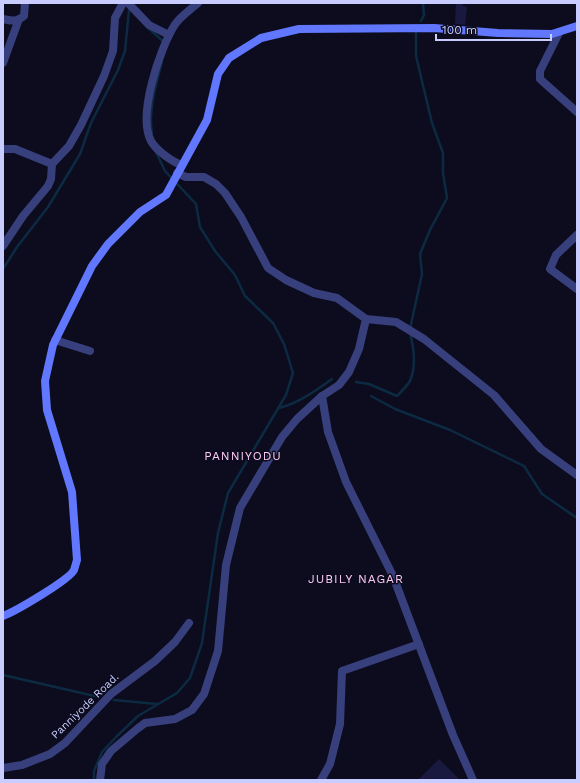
<svg xmlns="http://www.w3.org/2000/svg" width="580" height="783" font-family="'Work Sans',sans-serif">
<style>
.lines{fill:none;stroke-linecap:round;stroke-linejoin:round}
.stream{stroke:#0c2a42;stroke-width:2.5}
.building{fill:#19183e}
.street{stroke:#37407d;stroke-width:8}
.secondary{stroke:#6077fe;stroke-width:8}
.labels{text-anchor:middle;dominant-baseline:central;stroke-width:3;stroke-linejoin:round;paint-order:stroke}
.street-label{font-size:11px;fill:#c9ccff;stroke:#0c0c1e}
.neighbourhood-label{font-size:12px;letter-spacing:1px;fill:#ffcbf4;stroke:#0c0c1e}
</style>
<rect width="100%" height="100%" fill="#0c0c1e"/>
<g class="lines">
<g class="stream">
<path d="M421 21 424 15 423 3"/>
<path d="M148 28 164 42"/>
<path d="M152 133C148 111 156 84 162 62"/>
<path d="M3 269 17 247 48 207 80 154 91 123 118 70 125 51 129 10"/>
<path d="M410 329 422 274 420 254 430 230 447 198 443 173V153L432 123 416 56V33"/>
<path d="M356 382 369 384 397 396C401 392 407 386 410 381 416 367 414 348 410 333"/>
<path d="M371 396 395 409 450 430 524 466 542 494 577 518"/>
<path d="M279 408C299 403 315 391 332 379"/>
<path d="M3 675 99 697"/>
<path d="M114 700 157 704"/>
<path d="M94 780V771L102 752 116 737 138 716 177 693 190 678 202 643 218 533 228 493 286 395 293 373 284 344 273 323 245 296 235 275 215 251 200 227 196 204 165 171 155 150"/>
</g>
</g>
<g class="building">
<path d="M456 3H463V6L467 7 465 25 455 24Z"/>
<path d="M439 759 460 780H418Z"/>
</g>
<g class="lines">
<g class="street">
<path d="M128 3 149 25 169 35"/>
<path d="M3 19C11 21 17 22 24 16L25 3"/>
<path d="M559 33 540 71V79L577 112"/>
<path d="M3 63 19 19"/>
<path d="M3 149H15L52 164"/>
<path d="M182 165C172 162 156 150 151 141 137 115 160 49 174 26 179 17 190 10 198 3"/>
<path d="M577 235 556 255 550 269 577 289"/>
<path d="M3 246 23 216 48 186 51 179 52 164 69 146 81 125 104 76 113 51 115 18 123 3"/>
<path d="M366 319 396 322 424 339 494 395 541 449 577 475"/>
<path d="M55 340 90 351"/>
<path d="M322 396 328 432 346 482 393 576 453 735 473 780"/>
<path d="M3 768 22 765 50 754 65 743 111 694 155 661 175 642 189 623"/>
<path d="M100 780 102 764 111 751 137 729 145 723 175 719 192 710 204 694 218 651 226 565 240 508 282 437 297 419 322 396 339 385 349 372 359 349 366 319 337 298 314 293 286 280 268 268 241 217 225 193 216 184 204 177H186L177 173"/>
<path d="M321 780 330 764 340 724 342 671 419 644"/>
</g>
<path class="secondary" d="M3 616C16 611 69 580 74 570 75 567 76 563 77 560L72 492 47 410 45 381 53 345 92 266 108 244 140 212 166 195 207 120 218 74 229 58 261 38 299 29 434 28 498 33 552 34 577 26"/>
</g>
<g class="labels">
<g class="street-label">
<text transform="translate(85 706) rotate(-44)">Panniyode Road.</text>
</g>
<g class="neighbourhood-label">
<text x="243" y="456">PANNIYODU</text>
<text x="356" y="579">JUBILY NAGAR</text>
</g>
</g>
<rect width="580" height="783" fill="none" stroke="#c9ccff" stroke-width="8"/>
<path d="M436 34v6h115v-6" fill="none" stroke="#c9ccff" stroke-width="2"/>
<text x="442" y="34" font-size="12" fill="#c9ccff" stroke="#0c0c1e" stroke-width="3" paint-order="stroke">100 m</text>
</svg>
